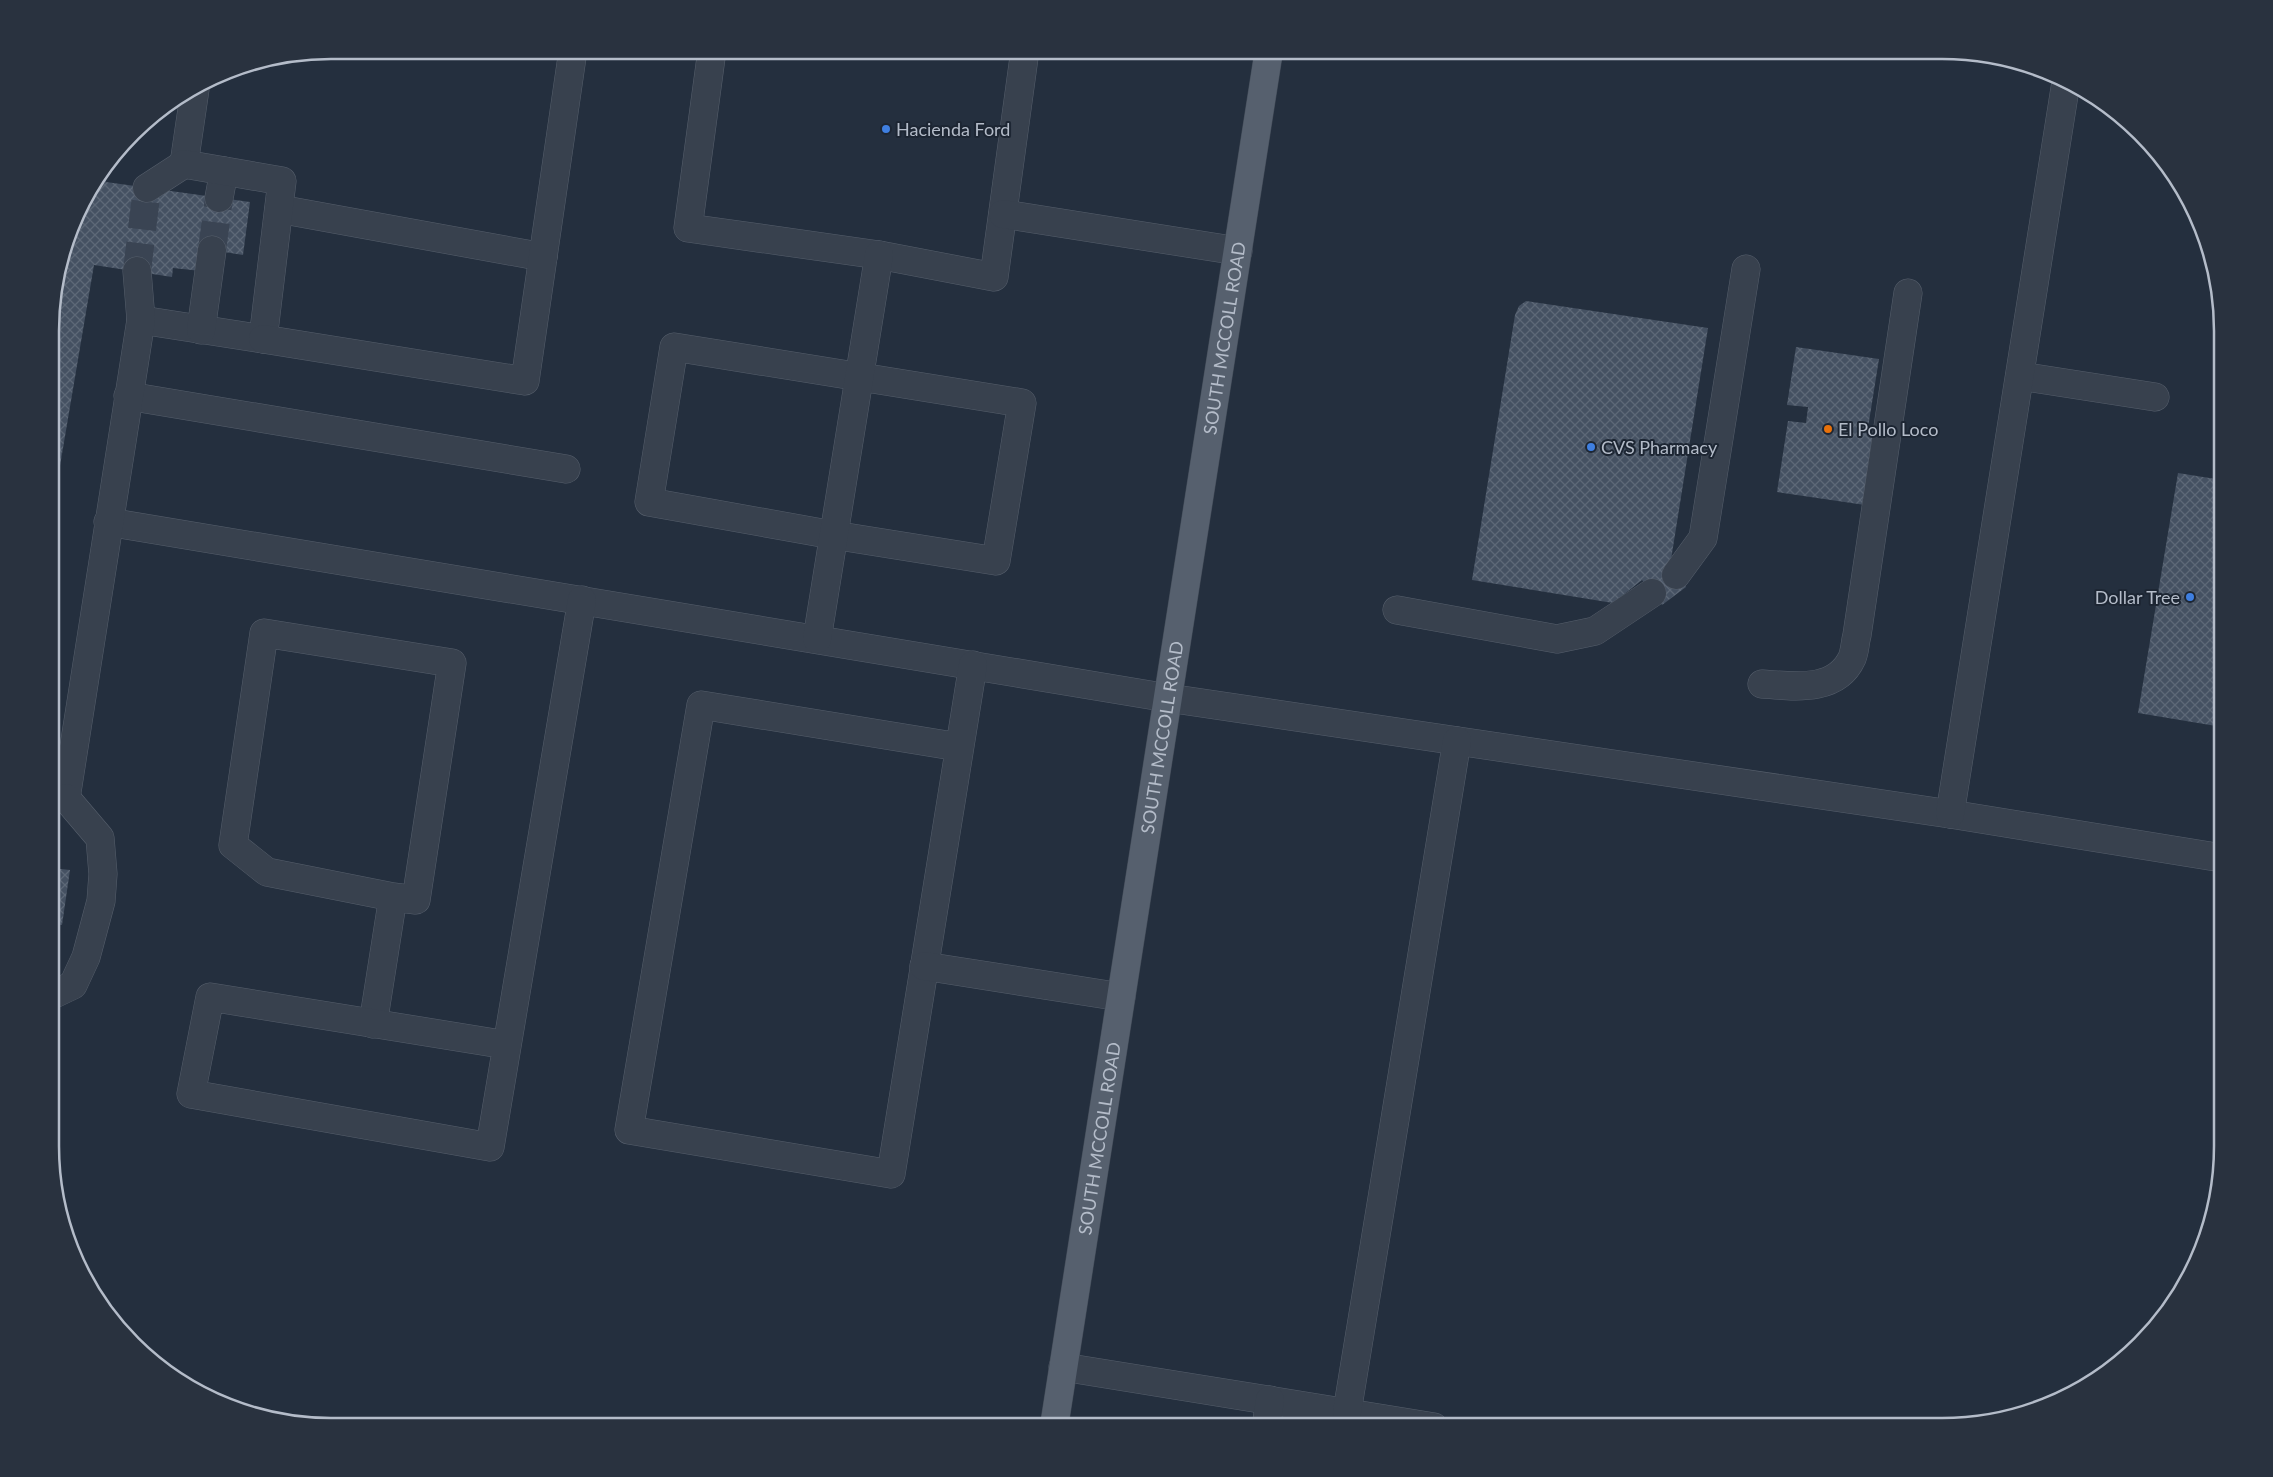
<svg xmlns="http://www.w3.org/2000/svg" width="2273" height="1477" font-family="Lato,sans-serif">
<style>
.building{fill:url(#building-cross-hatch)}
.lines{fill:none;stroke-linecap:round;stroke-linejoin:round}
.minor-tunnel{stroke:#3a4453;stroke-width:28;stroke-dasharray:28 14;stroke-linecap:butt}
.minor-casing{stroke:#565f6c;stroke-width:29}
.major-casing{stroke:#414a57;stroke-width:29}
.minor{stroke:#38414e;stroke-width:28}
.major{stroke:#56606e;stroke-width:28}
.shop-dot{fill:#3f7fe0;stroke:#1d2633;stroke-width:2}
.food-dot{fill:#e8710a;stroke:#1d2633;stroke-width:2}
.labels{text-anchor:middle;dominant-baseline:central;stroke-width:4;stroke-linejoin:round;paint-order:stroke}
.poi-label{font-size:18px;fill:#b4bcc9;stroke:#1d2633;text-anchor:start}
.street-label{font-size:18px;fill:#b4bcc9;stroke:#1d2633}
.rim{fill:none;stroke:#b4bcc9;stroke-width:2.5}
</style>
<defs>
<pattern id="building-cross-hatch" width="8" height="8" patternUnits="userSpaceOnUse" patternTransform="scale(1.25)"><rect width="8" height="8" fill="#455162"/><path d="M0 0l8 8M0 8l8-8" fill="none" stroke="#5d6877"/></pattern>
</defs>
<rect width="100%" height="100%" fill="#242f3e"/>
<g class="building">
<path d="M107 169 106 182 250 202 243 255 212 250 201 271 173 268 172 277 94 265 52 513V294L79 206Z"/>
<path d="M1526 301 1708 328 1670 566 1686 587 1662 605 1642 580 1613 603 1472 580 1515 315 1519 306Z"/>
<path d="M1796 347 1879 359 1867 434 1875 435 1865 505 1777 492 1788 421 1806 423 1808 407 1787 405Z"/>
<path d="M2178 473 2222 480V727L2138 713Z"/>
<path d="M52 868 70 870 62 925 52 924Z"/>
</g>
<g class="lines">
<g class="minor-tunnel">
<path d="M212 250 219 198"/>
<path d="M137 271 147 188"/>
</g>
<g class="minor-casing">
<g id="minor">
<path d="M712 50 688 228 879 255 994 277 1025 50"/>
<path d="M184 164 195 89"/>
<path d="M219 198 224 171"/>
<path d="M279 209 543 257"/>
<path d="M1003 214 1238 251"/>
<path d="M141 320 263 339 282 181 184 164 147 188"/>
<path d="M201 330 212 250"/>
<path d="M263 339 525 381 573 50"/>
<path d="M674 347 1022 403 996 561 833 535 649 502Z"/>
<path d="M2020 376 2155 397"/>
<path d="M128 396 566 469"/>
<path d="M108 522 1168 698 1950 814 2222 858"/>
<path d="M1676 575 1703 538 1746 269"/>
<path d="M1397 610 1557 639 1595 631 1652 593"/>
<path d="M817 639 879 255"/>
<path d="M1762 684C1793 686 1836 693 1852 658 1855 651 1855 642 1857 635L1908 293"/>
<path d="M959 747 701 705 629 1130 891 1174 973 665"/>
<path d="M52 795 66 798 141 320 137 271"/>
<path d="M1950 814 2066 82"/>
<path d="M924 966 1121 997"/>
<path d="M52 995 73 985 86 957 101 901 103 874 100 838 66 798"/>
<path d="M373 1024 393 897 416 900 452 663 264 633 233 845 267 872 393 897"/>
<path d="M507 1045 210 997 191 1094 490 1147 582 600"/>
<path d="M1063 1367 1434 1427"/>
<path d="M1347 1412 1457 741"/>
<path d="M1266 1427 1270 1400"/>
</g>
</g>
<g class="major-casing">
<g id="major">
<path id="s1" d="M1054 1427 1269 50"/>
</g>
</g>
<use href="#minor" class="minor"/>
<use href="#major" class="major"/>
</g>
<g class="shop-dot">
<circle cx="886" cy="129" r="5"/>
<circle cx="1591" cy="447" r="5"/>
<circle cx="2190" cy="597" r="5"/>
</g>
<circle class="food-dot" cx="1828" cy="429" r="5"/>
<g class="labels">
<g class="poi-label">
<text x="896" y="129">Hacienda Ford</text>
<text x="1838" y="429">El Pollo Loco</text>
<text x="1601" y="447">CVS Pharmacy</text>
<text x="2180" y="597" text-anchor="end">Dollar Tree</text>
</g>
<g class="street-label">
<text stroke="none"><textPath href="#s1" startOffset="1102">SOUTH MCCOLL ROAD</textPath></text>
<text stroke="none"><textPath href="#s1" startOffset="698">SOUTH MCCOLL ROAD</textPath></text>
<text stroke="none"><textPath href="#s1" startOffset="292">SOUTH MCCOLL ROAD</textPath></text>
</g>
</g>
<path d="M0 0H2273V1477H0ZM331 59H1942A272 272 0 0 1 2214 331V1146A272 272 0 0 1 1942 1418H331A272 272 0 0 1 59 1146V331A272 272 0 0 1 331 59Z" fill="#29323f" fill-rule="evenodd"/>
<path class="rim" d="M331 59H1942A272 272 0 0 1 2214 331V1146A272 272 0 0 1 1942 1418H331A272 272 0 0 1 59 1146V331A272 272 0 0 1 331 59Z"/>
</svg>
